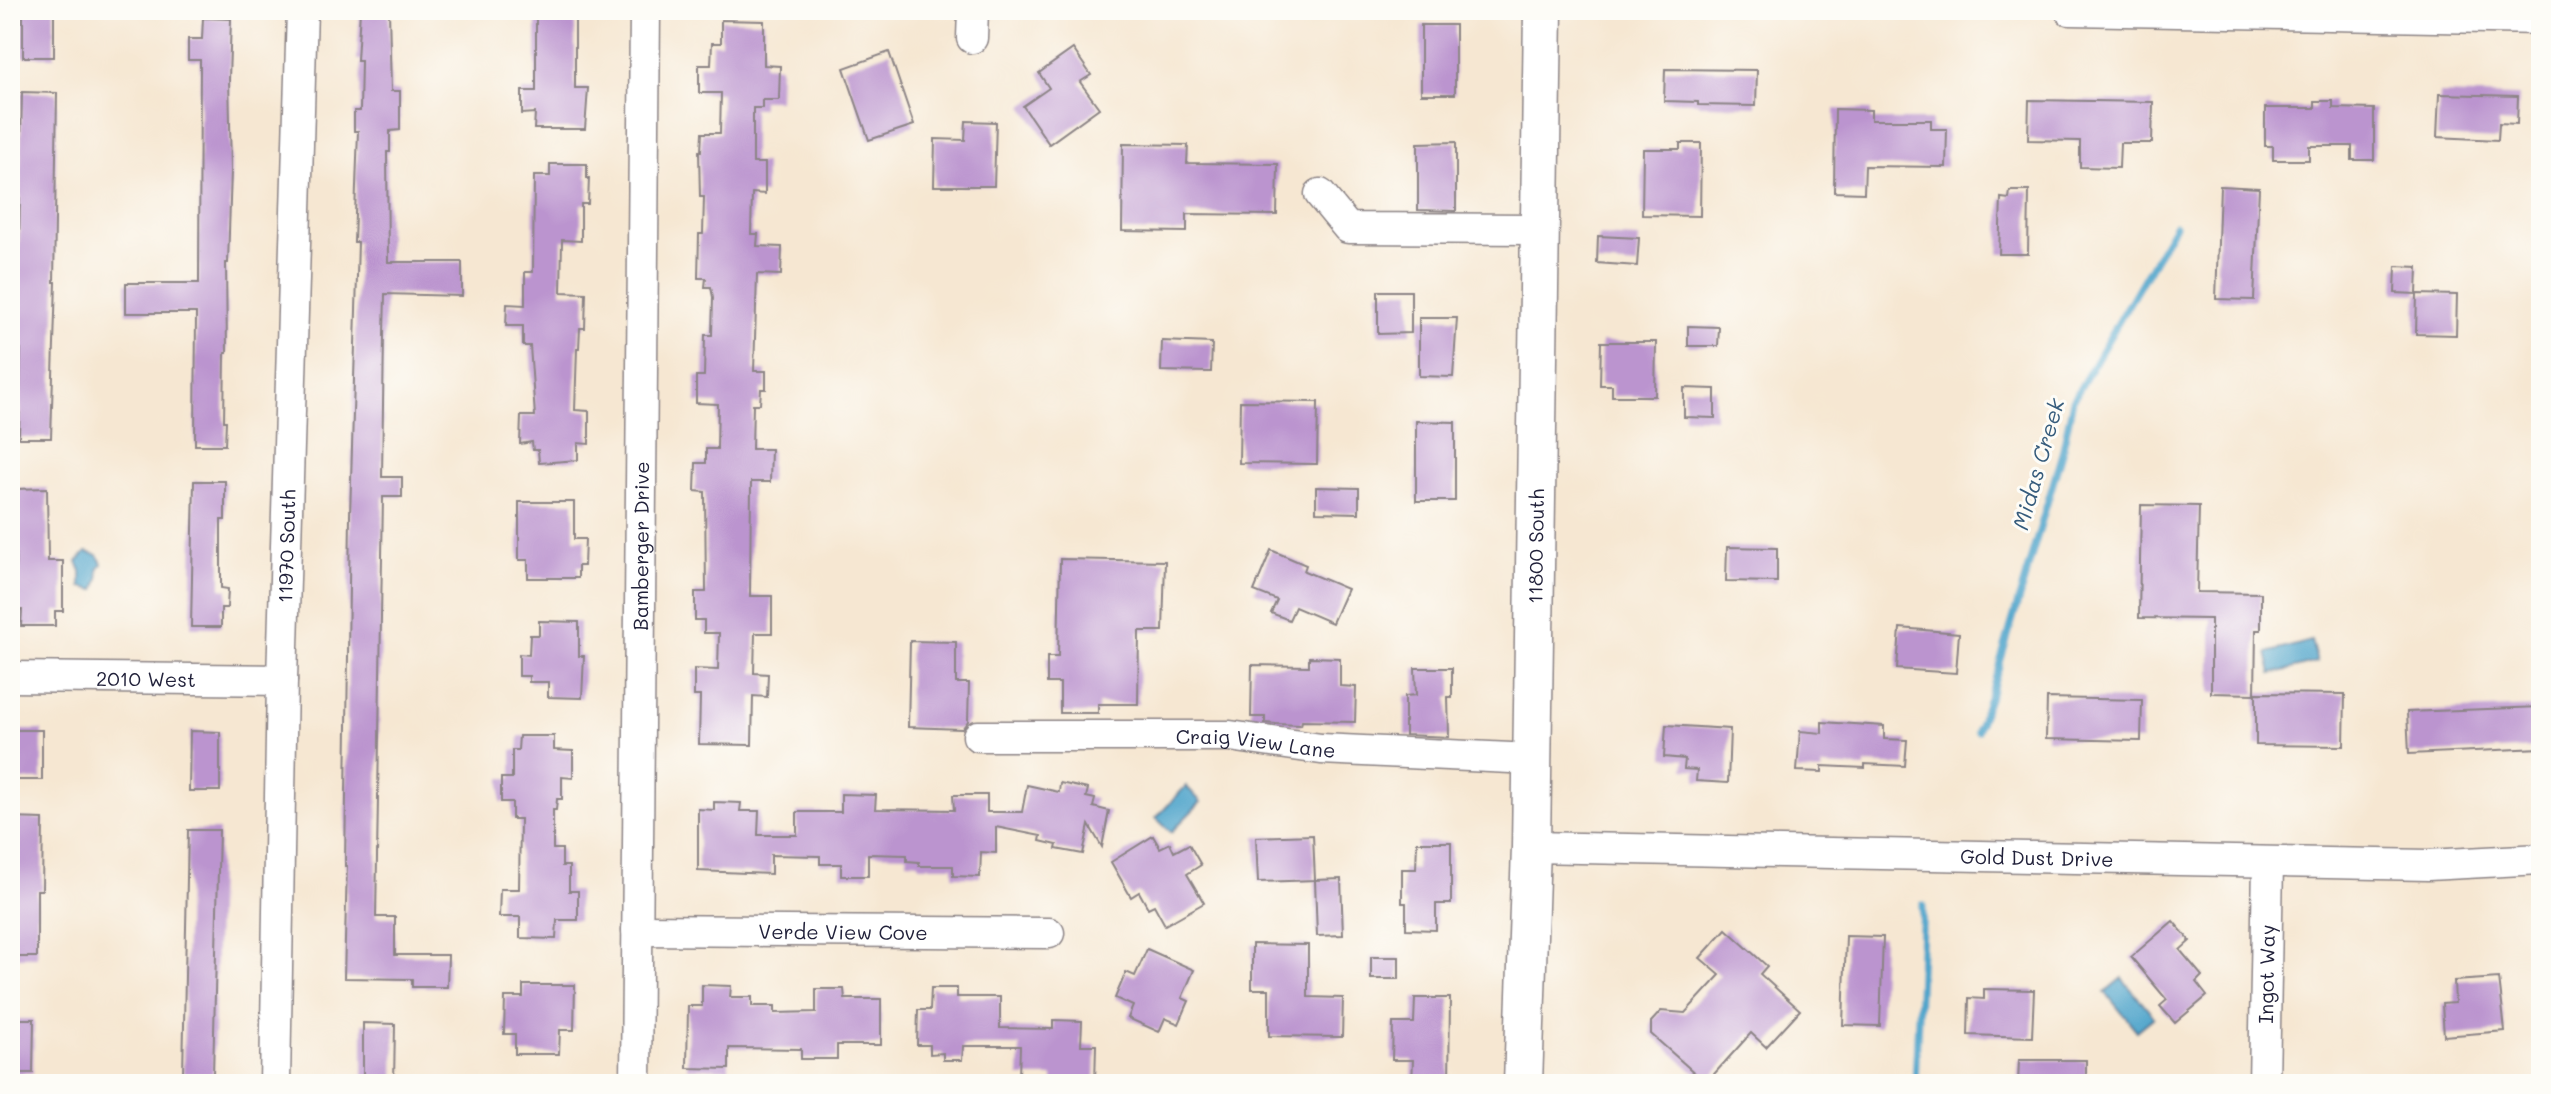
<svg xmlns="http://www.w3.org/2000/svg" width="2551" height="1094" font-family="Mali,sans-serif">
<style>
.water{fill:#4fa4cb;stroke:#386383;stroke-width:2}
.lines{fill:none;stroke-linecap:round;stroke-linejoin:round}
.stream{stroke:#4fa4cb;stroke-width:7}
.building{fill:#bb94cf}
.minor-casing{stroke:#8c8486;stroke-width:33}
.major-casing{stroke:#8c8486;stroke-width:41}
.minor{stroke:#fff;stroke-width:30}
.major{stroke:#fff;stroke-width:38}
.labels{text-anchor:middle;dominant-baseline:central;stroke-width:6;stroke-linejoin:round;paint-order:stroke}
.street-label{font-size:20px;fill:#22223b;stroke:#fdfcf7}
.water-label{font-size:22px;font-style:italic;fill:#365c7c;stroke:#fdfcf7}
</style>
<rect width="100%" height="100%" fill="#fdfcf7"/>
<filter id="ink" filterUnits="userSpaceOnUse"><feTurbulence type="fractalNoise" baseFrequency=".0125" numOctaves="2"/><feDisplacementMap in="SourceGraphic" scale="16" xChannelSelector="R" yChannelSelector="G"/><feConvolveMatrix kernelMatrix="1 2 1 2 8 2 1 2 1" color-interpolation-filters="sRGB"/></filter>
<filter id="wash" filterUnits="userSpaceOnUse"><feTurbulence type="fractalNoise" baseFrequency=".006" numOctaves="4" result="noise"/><feDisplacementMap in="SourceGraphic" scale="32" xChannelSelector="R" yChannelSelector="G"/><feGaussianBlur stdDeviation="1.8" result="paint"/><feColorMatrix in="noise" values="0 0 0 0 0 0 0 0 0 0 0 0 0 0 0 0 0 1.4 0 .05"/><feComposite in="paint" operator="in"/></filter>
<g filter="url(#wash)">
<rect width="100%" height="100%" fill="#f6e7d2"/>
<g class="water">
<path d="M86 552 98 555 102 564 98 570 99 579 95 590 81 587V571L77 562Z"/>
<path d="M2311 641 2317 662 2272 674 2267 653Z"/>
<path d="M1186 786 1201 802 1171 832 1156 818Z"/>
<path d="M2122 978 2154 1017 2137 1031 2105 992Z"/>
</g>
<g class="lines">
<g class="stream">
<path d="M1977 731 1992 690 2062 453 2073 400 2175 225"/>
<path d="M1915 1084 1923 905"/>
</g>
</g>
<g id="blocks">
<g class="building">
<rect x="23" y="10" width="31" height="47"/>
<path d="M360 10H389L391 91H400V130L390 131V152H387L388 262H462V296L385 294 384 334 382 477H402V497H383L376 917H395V955H448L447 987H412V979L344 978 347 866H345L350 516 358 242H354L358 131H354V111H360L361 60H357Z"/>
<path d="M536 10H575V88H588L585 129H534L535 113 522 114V91H536Z"/>
<path d="M203 18 231 19 229 79 231 170 228 263H226L227 353H225L224 421H226L225 445H195L196 313H126V283H199L200 60H188V39H202Z"/>
<path d="M721 20 764 21V65L780 66 779 100H762V108H753V163H765V194L752 193 751 234H758L757 246 782 247 781 275 757 274 754 371H766V389H761L760 404H753L752 449H771L770 482H751L750 596H772V633H755L754 673 768 674 767 697 753 696 752 745 699 744 700 696H694V669L718 670 719 633H704V620H695V592H706L705 492 695 491 696 463H706V449H717L718 404 696 403V376H704L705 335H712L713 297 711 287H705L706 278H698L699 234H703L704 197H700L699 151H701L702 133H720L721 93H699V65H711L712 43H721Z"/>
<rect x="1421" y="25" width="34" height="69"/>
<path d="M1073 49 1091 75 1080 82 1099 108 1049 144 1023 106 1049 88 1039 73Z"/>
<path d="M889 52 914 125 869 140 844 68Z"/>
<path d="M1665 69 1757 70 1756 106 1698 105V102L1664 101Z"/>
<path d="M22 92 57 93 54 282H56L51 438H19L21 349H17Z"/>
<path d="M2439 94 2518 96 2517 124 2499 123 2498 140 2437 137Z"/>
<path d="M2029 100 2153 102 2152 143H2120L2119 168 2080 167V141L2028 140Z"/>
<path d="M2315 101H2333V108L2374 109V160H2352V146H2309V160H2273V146H2265V108H2315Z"/>
<path d="M1835 109 1871 110V120H1931V129H1947L1946 167 1865 166 1864 193 1834 192Z"/>
<path d="M966 121 996 122 994 186H934L935 139 965 140Z"/>
<path d="M1456 142V211L1418 210V143Z"/>
<path d="M1680 143H1701L1700 216 1642 215 1643 149H1680Z"/>
<path d="M1123 144 1188 145 1187 163 1278 164 1277 215 1187 214V232L1122 231Z"/>
<path d="M550 164H587V178H589L588 204H581V241L562 240 561 292 586 293 585 328H580L579 348H577L575 410 589 411V444L578 443V460L539 463 538 450H533L532 442 520 444 521 416H535L530 346H523V326H506L507 304 525 305V272H533L534 176H550Z"/>
<path d="M2220 186 2259 188 2254 300 2216 299Z"/>
<path d="M2010 191H2029L2028 254H1999L2001 198 2009 199Z"/>
<path d="M1598 236 1639 238 1637 266 1597 263Z"/>
<path d="M2396 266 2418 267 2417 294 2395 293Z"/>
<path d="M1378 291H1411V333L1378 334Z"/>
<path d="M2417 294 2457 295 2456 335 2416 334Z"/>
<path d="M1419 318H1457L1453 377 1419 376Z"/>
<path d="M1688 326 1719 327 1718 346H1688Z"/>
<path d="M1162 341 1212 343 1211 372 1161 371Z"/>
<path d="M1601 342H1656L1655 396H1612V385H1600Z"/>
<path d="M1684 388 1715 389V418L1684 417Z"/>
<path d="M1240 401 1318 402 1317 464 1239 463Z"/>
<path d="M1416 421 1455 422V501H1416Z"/>
<path d="M194 481H225V520H221V588L228 589 227 608H221V627H191Z"/>
<path d="M1316 487 1359 488V513L1316 512Z"/>
<path d="M47 488 48 561H63V611H55V626H21L22 610H15L16 489Z"/>
<path d="M519 502H574V539H585L584 566H578V578H528V560H519Z"/>
<path d="M2141 505 2199 506 2197 592 2261 593V630H2256L2255 694 2211 693V619L2139 618Z"/>
<path d="M1727 547 1777 548V582L1726 581Z"/>
<path d="M1271 550 1306 565 1304 571 1347 589 1332 623 1295 607 1289 620 1271 613 1277 600 1254 591Z"/>
<path d="M1060 559 1165 561 1163 631H1139L1138 704H1098V713H1060V683H1047V657H1058Z"/>
<path d="M539 621 579 622V656H584L582 698 548 697V682H529V676H519V654L529 655 530 635H539Z"/>
<path d="M1900 628 1959 633 1956 673 1897 669Z"/>
<path d="M910 641 956 642V683H969L968 721 962 729 908 727Z"/>
<path d="M1309 657 1340 658V686L1356 687 1355 722 1302 721 1301 725 1276 724 1265 723V717H1251L1252 665 1309 666Z"/>
<path d="M1415 668H1452V697H1448L1449 737 1405 735V696L1416 695Z"/>
<path d="M2256 693 2345 694 2344 746 2256 745Z"/>
<path d="M2047 698 2142 700 2141 741 2046 739Z"/>
<path d="M2541 707V748L2409 754 2407 712Z"/>
<path d="M1822 722 1884 726V739L1907 740 1905 766 1865 764V768L1822 766V772L1797 771 1800 731 1822 733Z"/>
<path d="M1666 725 1730 729 1728 783 1696 781 1697 770 1684 769 1685 759 1664 757Z"/>
<rect x="10" y="730" width="32" height="50"/>
<path d="M190 731 220 732V791H189Z"/>
<path d="M519 736H554V750L573 751V778L562 777V799H557L556 810H553V849H562V866H569V891H578V920H557L556 939 520 938V917H499L500 889H519L520 819H512V802H501V778H512V750H518Z"/>
<path d="M1060 783 1088 789 1086 797 1095 799 1093 807 1109 811 1102 847 1089 825 1083 854 1056 849 1057 845 1040 841 1041 836 996 827V853L981 852 980 877 953 876V866H919V862L907 861V855L868 854V876H841V864H820V856L771 855V874L698 871V809L714 810V802L741 803 740 811H759L758 835H797V812H841V794L876 795 875 809 954 810 953 795H987V812H1022L1027 785 1059 792Z"/>
<path d="M10 818 43 819 42 890H37V957H10Z"/>
<path d="M188 830H219L213 1074H183Z"/>
<path d="M1313 835 1315 880 1258 882 1256 837Z"/>
<path d="M1153 836 1160 848 1170 843 1174 852 1189 844 1201 865 1187 874 1204 903 1165 925 1154 905 1148 908 1139 892 1131 897 1111 862Z"/>
<path d="M1417 842H1451V904H1436V930L1406 929V903H1402V869H1416Z"/>
<path d="M1341 879 1343 935 1317 936 1315 880Z"/>
<path d="M2173 921 2190 941 2180 950 2202 976 2196 982 2207 996 2175 1023 2160 1006 2167 1000 2131 957Z"/>
<path d="M1726 929 1767 966 1760 974 1800 1010 1766 1047 1751 1033 1706 1083 1651 1034V1022L1661 1011 1685 1013 1720 975 1700 958Z"/>
<path d="M1846 936 1883 937 1880 1026 1843 1025Z"/>
<path d="M1252 944 1308 945V997L1343 998 1342 1037 1269 1036V989H1252Z"/>
<path d="M1147 949 1194 970 1182 998 1189 1001 1179 1024 1165 1018 1159 1032 1128 1018 1133 1006 1115 998 1126 972 1135 976Z"/>
<rect x="1371" y="957" width="28" height="22"/>
<path d="M2499 978 2505 1031 2444 1036 2442 1004 2455 1003 2454 981Z"/>
<path d="M523 985H575L574 1030H560L559 1054H515V1034H504L505 997H523Z"/>
<path d="M702 985 731 986 730 997H752V1006H775V1013L816 1012V989H844L845 999H881V1045H837V1059H801V1049L729 1048V1069L687 1068 688 1006H702Z"/>
<path d="M931 988H957V997H1000V1028L1053 1029V1020L1082 1021 1081 1045H1096L1095 1084H1053V1077H1019L1020 1046H963L962 1060H943V1053L930 1054V1045H917L918 1010H930Z"/>
<path d="M1984 989 2034 990 2032 1037 1968 1035 1969 998 1984 999Z"/>
<path d="M1415 998H1450L1449 1084H1412L1413 1060H1392L1393 1023H1414Z"/>
<path d="M10 1019H34L33 1073H10Z"/>
<path d="M363 1023 395 1024 394 1083H363Z"/>
<path d="M2019 1060H2086V1084H2018Z"/>
</g>
</g>
</g>
<g filter="url(#ink)">
<use href="#blocks" fill-opacity="0" stroke="#8c8486" stroke-width="2"/>
<g class="lines">
<g class="minor-casing">
<g id="minor">
<path d="M2070 10 2541 19"/>
<path d="M972 38 973 10"/>
<path d="M1320 194 1348 228 1540 229"/>
<path id="s1" d="M10 677 282 680"/>
<path id="s2" d="M978 736H1230L1321 749 1532 759"/>
<path id="s3" d="M1531 847 2428 865 2541 859"/>
<path id="s4" d="M637 930 1049 933"/>
<path id="s5" d="M275 1084 282 680 302 10"/>
<path id="s6" d="M636 1084 645 10"/>
<path id="s7" d="M2264 1084 2268 863"/>
</g>
</g>
<g class="major-casing">
<g id="major">
<path id="s8" d="M1523 1084 1531 847 1543 10"/>
</g>
</g>
<use href="#minor" class="minor"/>
<use href="#major" class="major"/>
</g>
</g>
<g class="labels">
<g class="street-label">
<text stroke="none"><textPath href="#s5" startOffset="538">11970 South</textPath></text>
<text stroke="none"><textPath href="#s6" startOffset="538">Bamberger Drive</textPath></text>
<text stroke="none"><textPath href="#s8" startOffset="538">11800 South</textPath></text>
<text stroke="none"><textPath href="#s1" startOffset="136">2010 West</textPath></text>
<text stroke="none"><textPath href="#s2" startOffset="278">Craig View Lane</textPath></text>
<text stroke="none"><textPath href="#s3" startOffset="506">Gold Dust Drive</textPath></text>
<text stroke="none"><textPath href="#s4" startOffset="206">Verde View Cove</textPath></text>
<text stroke="none"><textPath href="#s7" startOffset="110">Ingot Way</textPath></text>
</g>
<g class="water-label">
<text transform="translate(2038 464) rotate(-74)">Midas Creek</text>
</g>
</g>
<rect width="2551" height="1094" fill="none" stroke="#fdfcf7" stroke-width="40"/>
</svg>
